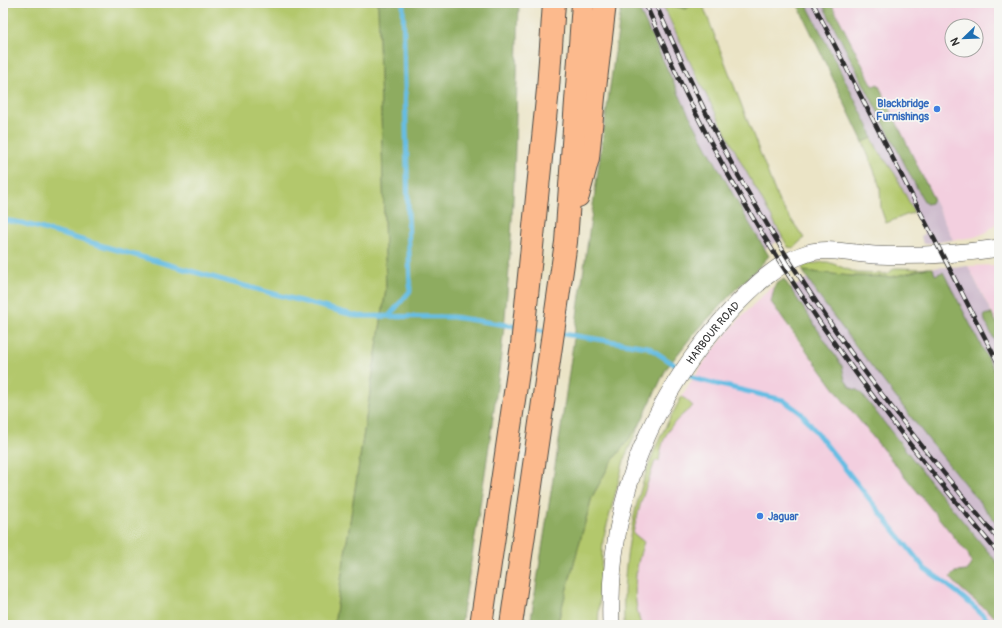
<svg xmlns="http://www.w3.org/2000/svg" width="1002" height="628" font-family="Pangolin,sans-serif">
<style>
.built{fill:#f3cfdf;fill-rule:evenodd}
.industrial{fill:#cfbdce}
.green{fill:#b3c86c;stroke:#6f7a4c}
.forest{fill:#8eac60;stroke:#5c6c46}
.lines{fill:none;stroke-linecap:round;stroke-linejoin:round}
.stream{stroke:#66bde3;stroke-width:5}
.minor-casing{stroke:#484742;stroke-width:18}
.highway-casing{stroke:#484742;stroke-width:24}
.minor{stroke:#fff;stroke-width:17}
.highway{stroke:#fcba8d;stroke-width:22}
.rail-casing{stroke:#2b2b2b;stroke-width:4.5}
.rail{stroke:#f6f6f2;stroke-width:3;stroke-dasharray:9;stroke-linecap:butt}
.shop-dot{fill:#3f7fe0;stroke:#f6f6f2;stroke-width:1.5}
.labels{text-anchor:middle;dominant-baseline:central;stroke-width:3.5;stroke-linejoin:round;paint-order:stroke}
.shop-label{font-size:11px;font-weight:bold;fill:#366cbe;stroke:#f6f6f2;text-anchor:end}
.street-label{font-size:11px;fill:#2b2b2b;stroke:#f6f6f2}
</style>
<rect width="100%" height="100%" fill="#f6f6f2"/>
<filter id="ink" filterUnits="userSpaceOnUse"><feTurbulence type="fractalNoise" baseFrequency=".025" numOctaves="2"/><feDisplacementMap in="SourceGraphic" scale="8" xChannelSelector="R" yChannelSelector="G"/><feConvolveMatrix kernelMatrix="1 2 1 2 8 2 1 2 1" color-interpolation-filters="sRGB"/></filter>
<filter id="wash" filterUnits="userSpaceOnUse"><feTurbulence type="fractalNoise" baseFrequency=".012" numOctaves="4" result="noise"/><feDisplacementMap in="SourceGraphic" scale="16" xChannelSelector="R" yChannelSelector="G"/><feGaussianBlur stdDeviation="0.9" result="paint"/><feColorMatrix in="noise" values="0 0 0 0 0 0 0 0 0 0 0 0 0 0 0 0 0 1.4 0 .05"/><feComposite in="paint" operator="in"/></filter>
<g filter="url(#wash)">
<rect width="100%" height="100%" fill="#ebe4c6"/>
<g class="built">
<path d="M831 3H996L999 16V220L987 232 975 237 953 240 878 84 873 86ZM952 26H976V50H952Z"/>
<path d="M999 265V327L968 266Z"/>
<path d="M775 285 771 302 793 334 842 399 968 554 972 564 967 571 955 572 973 599 984 607 999 621V625H624V593L631 533 641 490 651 459 662 433 682 396 705 361 722 339 742 316 763 295Z"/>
</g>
<g class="industrial">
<path d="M636 3H662L698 79 742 164 783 238 765 249 745 216 687 111Z"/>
<path d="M806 3H822L921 196 931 203 933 198 953 240 923 244 921 236 925 234 903 189 878 150 872 138 870 129Z"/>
<path d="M968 266 992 314H987L985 321 999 349V589L898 469 842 399 771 302 775 285 784 279 790 289 807 279 803 271 892 277 927 268Z"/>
</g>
<g class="green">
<path d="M3 3H378L386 289 334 625H3Z"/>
<path d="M662 3H669L670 5 686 9 693 3H702L779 202 804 238 793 248 788 247 742 164 698 79Z"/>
<path d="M872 138 878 150 895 174 914 212 886 223 881 209 880 188 877 178 863 142Z"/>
<path d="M824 262H828L857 273 888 274 894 268H898L927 269 892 277 851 276 803 271 802 268 805 265Z"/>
<path d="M682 396 693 406C671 424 663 432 659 461H655L641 502 633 533 644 542C634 570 632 597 641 625H624C622 569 631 512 651 459 659 437 671 417 682 396Z"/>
<path d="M640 424 625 457 603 540 598 625H557L592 497 610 464Z"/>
</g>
<g class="forest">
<path d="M378 3H519C516 108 515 213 505 317 495 420 477 523 461 625H334L386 289Z"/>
<path d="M622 3H636L687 111 745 216 769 256 754 272 735 290 692 336 666 369 640 424 610 464 592 497 557 625H530L561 428Z"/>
<path d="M669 3H693L686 9 670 5Z"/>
<path d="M797 3H806L870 130 872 138 863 142Z"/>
<path d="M822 3H831L873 86 878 84 933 198 931 203 926 204 921 196Z"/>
<path d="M927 268H933L935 275 943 272 999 380V526L928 439 849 337 820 298 803 271 851 276 892 277Z"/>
<path d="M784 279 842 366 845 380 851 388 857 390 861 393 933 485 999 565V621C983 606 964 594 950 577L955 572 967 571 972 564 968 554 842 399 771 302 775 285Z"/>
<path d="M987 314H992L999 327V349L985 321 984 316Z"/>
</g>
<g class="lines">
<g class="stream">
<path d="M3 220 22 223 230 282 357 316 453 317 520 327"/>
<path d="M389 316 410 291 403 3"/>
<path d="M529 329 547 331"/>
<path d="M557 333 648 347 696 379 783 400 801 413 925 569C950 585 972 604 993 625"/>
</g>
</g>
</g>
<g filter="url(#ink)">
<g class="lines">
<g class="minor-casing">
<g id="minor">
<path id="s1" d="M611 625C607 503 650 398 732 309 753 287 778 262 808 253 828 247 855 254 875 255 916 257 958 254 999 248"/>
</g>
</g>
<g class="highway-casing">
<g id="highway">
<path d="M578 196 588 158 594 97 605 3"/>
<path d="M481 625 522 345 548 89 554 3"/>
<path d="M511 625 566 242 583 3"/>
</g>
</g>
<use href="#minor" class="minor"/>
<use href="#highway" class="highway"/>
<g class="rail-casing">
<g id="rail">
<path d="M645 3C660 36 674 70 690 102 713 148 738 194 765 238 833 350 915 453 999 554"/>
<path d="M655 3C682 62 708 121 739 177 780 248 825 319 874 384 914 437 956 489 999 540"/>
<path d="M813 3 999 365"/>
</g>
</g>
<use href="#rail" class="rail"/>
</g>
</g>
<g class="shop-dot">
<circle cx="937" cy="109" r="4"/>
<circle cx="760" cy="516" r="4"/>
</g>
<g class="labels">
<g class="shop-label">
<text x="929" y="103">Blackbridge<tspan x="929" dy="13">Furnishings</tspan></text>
<text x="768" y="516" text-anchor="start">Jaguar</text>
</g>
<g class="street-label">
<text stroke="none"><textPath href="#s1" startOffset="317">HARBOUR ROAD</textPath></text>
</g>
</g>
<rect width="1002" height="628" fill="none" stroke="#f6f6f2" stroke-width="16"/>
<g transform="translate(964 38) rotate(247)"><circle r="19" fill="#f6f6f2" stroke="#a5a5a2"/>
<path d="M0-3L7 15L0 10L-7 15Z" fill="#1f6fb2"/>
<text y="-6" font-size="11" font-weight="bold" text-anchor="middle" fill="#2b2b2b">N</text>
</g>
</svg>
